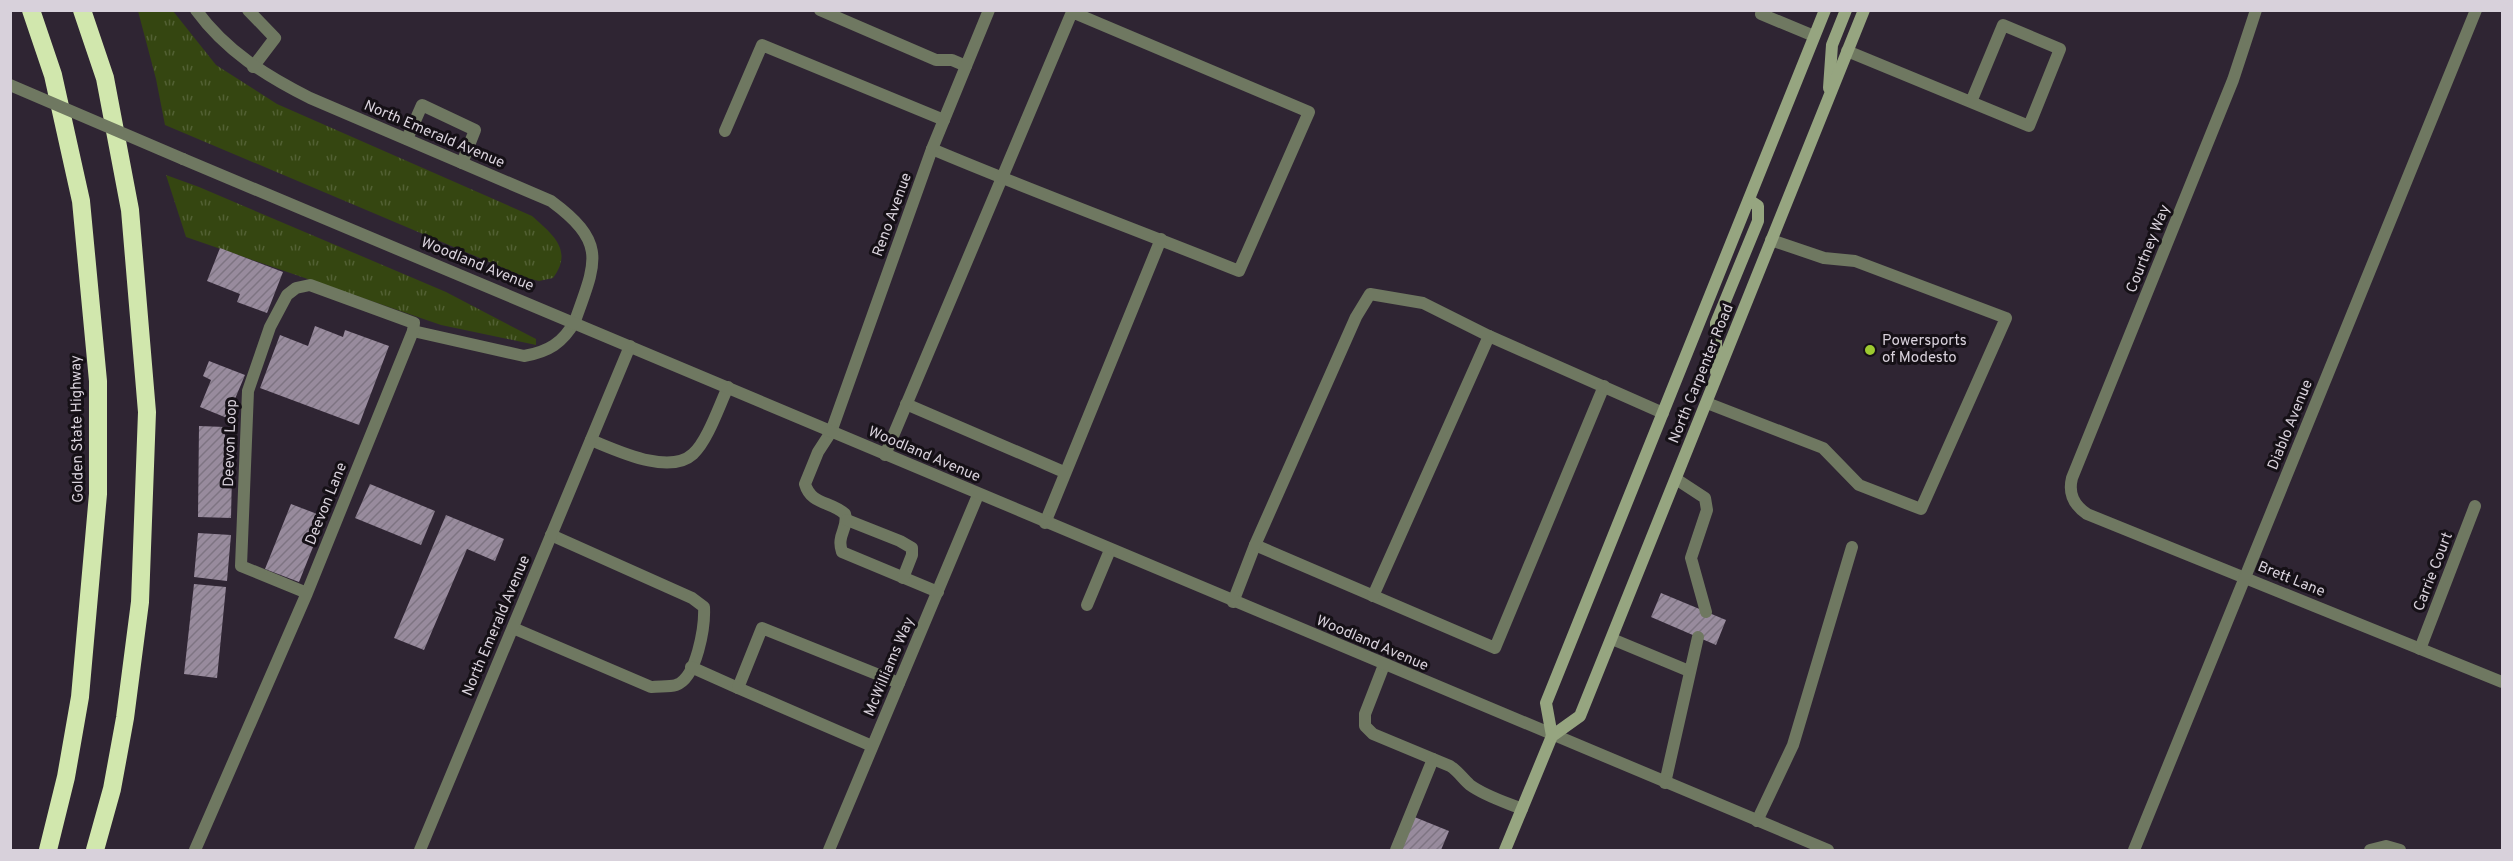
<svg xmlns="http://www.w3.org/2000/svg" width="2513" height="861" font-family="Overpass,sans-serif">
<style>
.grass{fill:url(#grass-tufts)}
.building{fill:url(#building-hatch)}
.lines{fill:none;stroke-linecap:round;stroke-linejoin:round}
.service{stroke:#6f7861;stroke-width:12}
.minor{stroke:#6f7861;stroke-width:12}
.tertiary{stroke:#6f7861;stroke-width:12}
.secondary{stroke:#96a580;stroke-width:12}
.motorway{stroke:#d1e7ad;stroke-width:18}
.tertiary-bridge{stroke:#6f7861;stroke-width:12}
.poi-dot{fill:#9dca30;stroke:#151016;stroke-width:2}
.labels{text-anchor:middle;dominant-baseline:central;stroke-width:6;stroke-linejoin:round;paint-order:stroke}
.street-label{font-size:15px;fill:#d8d1db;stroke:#151016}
.poi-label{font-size:15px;fill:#d8d1db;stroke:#151016;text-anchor:start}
</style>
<defs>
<pattern id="grass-tufts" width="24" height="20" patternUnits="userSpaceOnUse" patternTransform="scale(1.5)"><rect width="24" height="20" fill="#354611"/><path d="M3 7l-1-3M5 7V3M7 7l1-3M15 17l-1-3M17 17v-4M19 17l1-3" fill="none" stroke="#526033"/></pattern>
<pattern id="building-hatch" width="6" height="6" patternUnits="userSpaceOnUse" patternTransform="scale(1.5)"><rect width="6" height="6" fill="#988b9d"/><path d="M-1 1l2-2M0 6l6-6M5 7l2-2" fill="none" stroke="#7e7482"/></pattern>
</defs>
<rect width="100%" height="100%" fill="#2f2533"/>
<g class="grass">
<path d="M138 11H173L216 65 277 104 532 216C552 234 574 250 553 278L539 281 527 278 165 125 156 79Z"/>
<path d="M166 175 199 187 446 292 536 339V345L441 325 186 237Z"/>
</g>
<g class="building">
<path d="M220 248 283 272 267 313 237 302 240 294 207 281Z"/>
<path d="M315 326 343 337 345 330 389 346 359 425 260 388 280 335 308 346Z"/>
<path d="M209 361 245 375 227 418 200 407 211 380 203 376Z"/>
<path d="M199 426 225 427V473H232L231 518 198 517Z"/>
<path d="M370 484 435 511 421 545 355 518Z"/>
<path d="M291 504 325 517 299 582 265 569Z"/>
<path d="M446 515 504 539 495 561 467 549 424 650 394 638Z"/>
<path d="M198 533 231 535 227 581 194 577Z"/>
<path d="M194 584 226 587 217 678 184 674Z"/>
<path d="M1661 593 1726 620 1716 645 1651 617Z"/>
<path d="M1407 814 1449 831 1441 850H1403L1394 847Z"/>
</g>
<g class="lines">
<g class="service">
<path d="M248 10 275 38 253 67"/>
<path d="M820 10 936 60H952L966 66"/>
<path d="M1763 10 1761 14 1814 36"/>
<path d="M1847 51 2029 126 2060 49 2003 25 1971 102"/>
<path d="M725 131 762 45 944 120"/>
<path d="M407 139 422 105 475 130 462 163"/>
<path d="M1707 403 1823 448 1859 485 1921 509 2006 318 1855 261 1824 258 1771 240"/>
<path d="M906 404 1064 472"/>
<path d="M831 432 818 452 805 484C811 505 831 501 845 514 849 528 836 535 842 552L938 592"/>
<path d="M591 440C616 450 669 476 693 454 708 440 719 406 728 387"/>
<path d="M885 455 1072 12 1309 112 1239 271C1137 230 1034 192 932 149"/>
<path d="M1676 479 1705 498 1707 510 1691 558 1706 612"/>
<path d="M847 520 900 541 912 548V555L903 578"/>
<path d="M1045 523 1161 239"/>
<path d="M1255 545 1495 648 1604 386"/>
<path d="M1373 596 1489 336"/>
<path d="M1233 602 1255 545 1356 317 1370 294 1423 303 1489 336 1663 413"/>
<path d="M1087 605 1110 550"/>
<path d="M513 628 651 687C659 686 669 687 676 685 697 678 705 626 704 607L692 598 551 535"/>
<path d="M1612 639 1689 671"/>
<path d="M1384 665 1365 714V726L1373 734 1450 766C1458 771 1463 779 1470 785 1485 796 1505 802 1522 809"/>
<path d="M691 667 738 688"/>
<path d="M872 746 738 688 762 628 899 683"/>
<path d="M1665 783 1698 637"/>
<path d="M1757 821 1793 745 1852 547"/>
<path d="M1396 850 1433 759"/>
</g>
<g class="minor">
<path d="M2256 10 2233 80 2072 478C2068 494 2074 505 2087 514L2502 682"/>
<path d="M413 331 524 356C548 352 563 343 575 321"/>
<path d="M831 432 932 149 989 10"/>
<path d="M2420 649 2475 506"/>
<path d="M195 850 307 593 413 331 414 323 310 285 296 288 287 295 270 327 248 391 241 566 307 593"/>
<path d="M420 850 630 346"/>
<path d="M829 850 978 495"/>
<path d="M2134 850 2476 10"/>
<path d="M2370 850 2386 846 2400 850"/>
</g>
<g class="tertiary">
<path d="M196 10C226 51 266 76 310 98L551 201C608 243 596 262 575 321"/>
<path d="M183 159C733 386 1278 623 1828 850"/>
</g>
<g class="secondary">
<path d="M1829 88 1832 45 1846 10"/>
<path d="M1716 372V323L1758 221V206L1749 200"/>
<path d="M1552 736 1546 703 1825 10"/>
<path d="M1505 850 1552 736 1580 716 1864 10"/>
</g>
<g class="motorway">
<path d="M31 10 53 75 81 201 98 381V494L80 697 66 777 48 850"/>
<path d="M82 10 105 78 130 210 147 412 140 602 125 718 112 789 95 850"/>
</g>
<path class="tertiary-bridge" d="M10 85 183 159"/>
</g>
<circle class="poi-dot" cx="1870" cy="350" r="6"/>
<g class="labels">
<g class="street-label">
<text transform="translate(434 135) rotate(23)">North Emerald Avenue</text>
<text transform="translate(893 215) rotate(-70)">Reno Avenue</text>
<text transform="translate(2149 249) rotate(-68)">Courtney Way</text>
<text transform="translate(477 265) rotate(22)">Woodland Avenue</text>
<text transform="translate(1702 374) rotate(-68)">North Carpenter Road</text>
<text transform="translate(2291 425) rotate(-68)">Diablo Avenue</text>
<text transform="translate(78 429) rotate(-91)">Golden State Highway</text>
<text transform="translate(231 443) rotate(-88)">Deevon Loop</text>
<text transform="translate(924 455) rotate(23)">Woodland Avenue</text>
<text transform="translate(327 504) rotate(-68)">Deevon Lane</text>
<text transform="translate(2434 572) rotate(-69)">Carrie Court</text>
<text transform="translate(2291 580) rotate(22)">Brett Lane</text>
<text transform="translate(497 626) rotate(-67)">North Emerald Avenue</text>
<text transform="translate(1372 644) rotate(23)">Woodland Avenue</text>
<text transform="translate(890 667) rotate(-67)">McWilliams Way</text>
</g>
<g class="poi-label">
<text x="1882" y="341">Powersports<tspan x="1882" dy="17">of Modesto</tspan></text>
</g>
</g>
<rect width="2513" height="861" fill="none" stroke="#d8d1db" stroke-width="24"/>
</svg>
